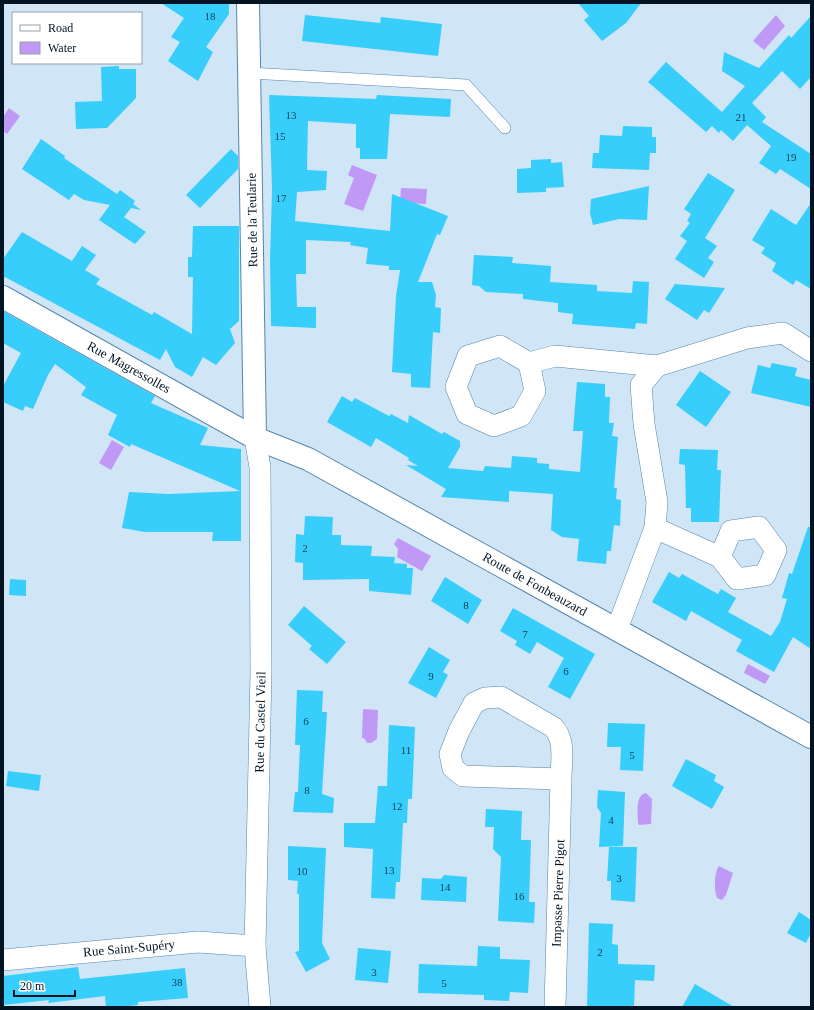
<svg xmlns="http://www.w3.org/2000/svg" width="814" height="1010" font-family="Georgia,serif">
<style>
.water{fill:#c098f5}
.building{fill:#37cefb}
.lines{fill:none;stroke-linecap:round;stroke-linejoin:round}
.service-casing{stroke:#5486ad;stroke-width:12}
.minor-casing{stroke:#5486ad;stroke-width:22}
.tertiary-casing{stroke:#5486ad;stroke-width:24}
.service{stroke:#fff;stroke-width:11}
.minor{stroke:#fff;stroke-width:21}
.tertiary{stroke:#fff;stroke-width:22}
.labels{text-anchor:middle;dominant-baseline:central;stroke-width:3;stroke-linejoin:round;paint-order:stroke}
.number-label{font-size:11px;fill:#0f4258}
.street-label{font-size:13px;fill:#021422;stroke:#fff}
</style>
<rect width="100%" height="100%" fill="#d0e5f6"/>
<g class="water">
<path d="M776 15 785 26 764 50 753 41Z"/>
<path d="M9 108 20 116 7 134 3 131V117Z"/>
<path d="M352 165 377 175 363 211 344 204 354 178 348 175Z"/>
<path d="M401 188 427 189 426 204 400 203Z"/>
<path d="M112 440 124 447 111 470 99 463Z"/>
<path d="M398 538 431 556 422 571 397 557 398 549 394 544Z"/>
<path d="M748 664 770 676 765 684 744 673Z"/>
<path d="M363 709 378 710 377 739 371 743H367L364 738H362Z"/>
<path d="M646 793 652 799 651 824 639 825 638 823C638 813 635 795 646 793Z"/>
<path d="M719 866 733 873 726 895 722 900 717 898C714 891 714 872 719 866Z"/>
</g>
<g class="building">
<path d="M161 3H229V14L206 47 213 52 198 81 168 61 180 42 171 37 184 18Z"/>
<path d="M578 3H641L626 23 602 41 584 20 589 16Z"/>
<path d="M305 15 380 23 381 17 442 24 438 56 302 41Z"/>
<path d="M811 16V77L800 89 782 71 752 103 766 117 762 122 811 154V189L780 169 776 174 759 163 771 146 747 125 733 141 721 130 719 133 712 126 706 132 648 82 666 62 722 112 745 86 722 71 724 52 759 68 789 35 791 38Z"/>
<path d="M119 66V69H136V98L107 128 76 129 75 102 102 101 101 67Z"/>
<path d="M269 95 376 99 377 95 451 99 450 117 390 114 387 159H360V148H356V124L308 121 307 170 327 171 326 190 297 192 295 221 390 231 392 194 448 216 440 235 437 234 418 282H432L436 295 435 307 441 308 440 333 433 332 430 388 411 387V374L392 372 396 296 400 270H389V266L366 264 368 248 350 245 351 242 306 240V274H296L297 307H316V328L271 326 270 260 272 189Z"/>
<path d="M623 126 652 127V137H656V153H650L649 170 592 168 593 153H599L600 135 622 136Z"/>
<path d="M41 139 65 156 64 158 117 194 120 190 135 201 133 204 141 210 131 208 124 217 146 232 135 244 99 220 110 205 84 200 74 194 69 200 22 169Z"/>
<path d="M231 149 238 156V169L200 208 186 195Z"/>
<path d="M551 159V163L562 162 564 187 546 188V192L517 193V169L531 168V160Z"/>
<path d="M708 173 735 190 705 238 717 246 708 258 714 262 704 278 675 259 687 241 680 236 690 223 687 221 691 214 684 209Z"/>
<path d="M649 186 647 220 619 219 593 225 590 213 591 199Z"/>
<path d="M811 203V289L796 280 793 285 772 271 776 263 761 253 765 248 752 240 771 209 796 225Z"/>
<path d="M193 226H239V321L230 329 235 343 216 365 203 357 192 377 175 367 166 349 160 360 3 276V259L22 232 72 261 82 246 96 255 85 270 100 279 96 284 152 315 154 312 192 334 193 277H188V257H192Z"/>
<path d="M474 255 513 257 512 263 551 266 550 282 597 285V291L632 293 633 281 649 282 647 324 636 323 635 329 572 324 573 314 558 312V303L523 299V294L486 292 479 286 472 285Z"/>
<path d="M675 284 725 288 709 313 704 310 697 320 665 299Z"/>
<path d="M3 311 155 396 151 403 208 428 200 445 241 449V541H212L213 532H145L122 528 129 492 169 494 240 491 131 444 130 447 108 435 117 415 81 395 86 387 55 364 48 375 33 409 25 406 23 411 3 402V386L21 353 3 343Z"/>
<path d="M772 363 797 368 795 376 811 380V407L751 393 758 365 770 368Z"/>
<path d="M700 371 731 392 706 427 676 405Z"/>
<path d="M577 382 605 384V397H610L609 423H614L612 436 618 437 614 488H617L616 499 621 500 620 526 614 525 611 551H607L606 564 577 561 579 539 562 537 551 530 553 494 509 491V502L441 497 446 489 406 465 418 466 408 460 409 458 376 438 371 447 327 422 342 396 352 402 355 398 389 416 391 414 408 423 409 415 442 434 444 432 460 441V447L448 468 483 471 485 466 511 468 512 456 537 458V463L549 464V469L580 472 583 431H573Z"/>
<path d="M680 449 718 450 717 470H721L719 522H691V508H686L685 465 679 464Z"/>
<path d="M305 516 333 517 332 535H341V545L372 546 371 556 395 557 394 563 407 564V568H413L411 595 369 591V579L303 580V563L295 562 296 534 304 535Z"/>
<path d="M808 527H811V649L793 637 774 672 736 651 742 640 691 611 686 621 652 602 669 572 679 578 682 574 718 594 721 589 736 598 728 612 771 636 780 622 787 599 782 598 789 573 792 574Z"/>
<path d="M445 577 482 600 468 624 431 601Z"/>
<path d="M10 579 26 580V596L9 595Z"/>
<path d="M304 606 346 642 327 664 309 649 312 646 288 625Z"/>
<path d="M513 608 595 654 570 699 548 687 564 658 537 642 530 654 515 645 517 641 500 631Z"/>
<path d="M429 647 450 660 443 672 448 675 436 698 408 683Z"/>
<path d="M297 690 323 691 322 712H327L322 794 334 798 333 813 293 812 295 792H298L300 745H295Z"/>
<path d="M608 723 645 724 643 771 620 770 621 747H607Z"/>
<path d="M389 725 415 727 412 799H408L407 823H403L400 882H396L395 899 371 898 373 849 344 847V823H375L378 786H387Z"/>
<path d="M686 759 716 775 714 781 724 787 712 809 672 786Z"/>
<path d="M8 771 41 775 39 791 6 786Z"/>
<path d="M598 790 625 792 623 846 599 847 601 813 597 807Z"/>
<path d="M486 809 522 811 521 840H531L529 902H535L534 923 498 921 501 857 493 849 494 827H485Z"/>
<path d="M288 846 326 848 322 943 330 959 306 972 295 952 299 951V894H297L298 881 288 880Z"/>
<path d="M609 847H637L635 902 611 900V881H607Z"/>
<path d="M444 875 467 877 466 902 421 900 422 878 441 879Z"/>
<path d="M799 912 811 920V933L806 943 787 933Z"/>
<path d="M589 923 613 924 612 944 618 945V964L655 965 654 981 635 980 634 1007H587Z"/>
<path d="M478 946 500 947V959L530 960 528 993 510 992 509 1001 484 1000V995L418 993 419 964 477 966Z"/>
<path d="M358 948 391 951 388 983 355 980Z"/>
<path d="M78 967 80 979 185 968 188 998 138 1002V1005L123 1007H106L105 996 48 1003 49 1000 3 1005V976Z"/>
<path d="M695 984 734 1007H682Z"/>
</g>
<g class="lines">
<g class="service-casing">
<path id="service" d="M249 73 466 85 505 128"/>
</g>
<g class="minor-casing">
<g id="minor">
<path d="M500 346 529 363 535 391 521 416 494 426 467 414 456 387 468 356Z"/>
<path d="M529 363 555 356 657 366"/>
<path d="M255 438 260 467 261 672 255 946 260 1007"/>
<path d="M655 528 720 557 737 579 765 575 776 550 759 527 731 531 720 557"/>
<path d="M617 629 655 528 657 502 644 424 641 385 657 366 747 338 783 333 811 351"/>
<path d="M3 960 198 942 255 946"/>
<path d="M555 1007 561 779C561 762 566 740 553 727L501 697 485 698 474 703 459 731 450 754 453 768 463 776 561 779"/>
</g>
</g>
<g class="tertiary-casing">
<g id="tertiary">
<path d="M248 3 255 438"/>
<path d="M3 297 255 438 308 459 811 737"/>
</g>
</g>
<use href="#service" class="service"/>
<use href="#minor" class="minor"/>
<use href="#tertiary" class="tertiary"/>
</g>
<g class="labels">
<g class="number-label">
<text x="210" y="16">18</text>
<text x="291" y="115">13</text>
<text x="741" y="117">21</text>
<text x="280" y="136">15</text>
<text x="791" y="157">19</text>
<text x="281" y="198">17</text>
<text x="305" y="548">2</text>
<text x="466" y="605">8</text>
<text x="525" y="634">7</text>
<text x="566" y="671">6</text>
<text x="431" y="676">9</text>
<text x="306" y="721">6</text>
<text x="406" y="750">11</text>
<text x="632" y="755">5</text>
<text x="307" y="790">8</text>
<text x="397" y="806">12</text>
<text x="611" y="820">4</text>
<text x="389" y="870">13</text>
<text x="302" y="871">10</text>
<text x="619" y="878">3</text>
<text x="445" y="887">14</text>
<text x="519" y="896">16</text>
<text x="600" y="952">2</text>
<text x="374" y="972">3</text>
<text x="177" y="982">38</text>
<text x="444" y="983">5</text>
</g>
<g class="street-label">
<text transform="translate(252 220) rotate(-91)">Rue de la Teularie</text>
<text transform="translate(129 367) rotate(29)">Rue Magressolles</text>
<text transform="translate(535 584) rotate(29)">Route de Fonbeauzard</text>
<text transform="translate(260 722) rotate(-89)">Rue du Castel Vieil</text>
<text transform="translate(558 893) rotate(-88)">Impasse Pierre Pigot</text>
<text transform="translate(129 948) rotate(-5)">Rue Saint-Supéry</text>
</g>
</g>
<rect width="814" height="1010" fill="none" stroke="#021422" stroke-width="8"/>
<rect x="12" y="12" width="130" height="52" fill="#ffffff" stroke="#9aa1a7"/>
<rect x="20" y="25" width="20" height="6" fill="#ffffff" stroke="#9aa1a7"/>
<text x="48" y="32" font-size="12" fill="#021422">Road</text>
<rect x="20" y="42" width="20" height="12" fill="#c098f5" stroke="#9aa1a7"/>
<text x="48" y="52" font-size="12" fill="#021422">Water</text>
<path d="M14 990v6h61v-6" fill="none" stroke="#021422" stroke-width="2"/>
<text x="20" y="990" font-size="12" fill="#021422" stroke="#ffffff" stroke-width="3" paint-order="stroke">20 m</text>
</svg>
